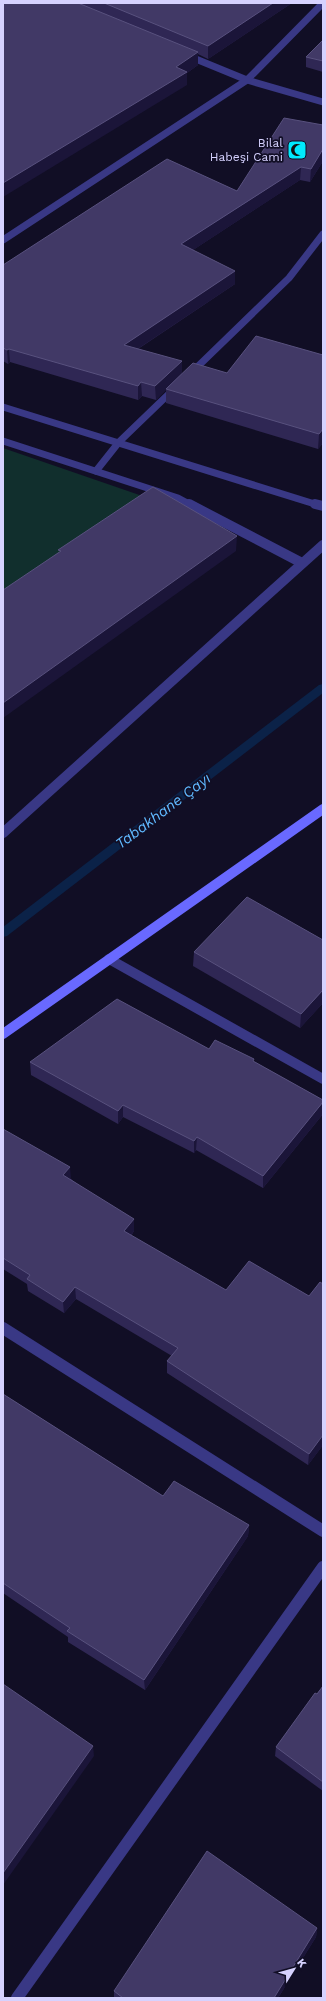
<svg xmlns="http://www.w3.org/2000/svg" width="326" height="2001" font-family="'Work Sans',sans-serif">
<style>
.green{fill:#112f2d}
.lines{fill:none;stroke-linecap:round;stroke-linejoin:round}
.stream{fill:#0b2248;fill-rule:evenodd}
.street-far2{stroke:#393885;stroke-width:7}
.street-far1{stroke:#393885;stroke-width:10}
.street{stroke:#393885;stroke-width:12}
.secondary{stroke:#6969ff;stroke-width:10}
.wall{fill:#2f2754}
.shaded-wall{fill:#1b1539}
.building{fill:#413966;stroke:#58517e}
.labels{text-anchor:middle;dominant-baseline:central;stroke-width:3.5;stroke-linejoin:round;paint-order:stroke}
.far-poi-label{font-size:12px;fill:#d6d2ff;stroke:#110e25;text-anchor:end}
.water-label{font-size:15px;font-style:italic;fill:#60b9ff;stroke:#110e25}
</style>
<rect width="100%" height="100%" fill="#110e25"/>
<path class="green" d="M3 448 154 500 3 603Z"/>
<g class="lines">
<path class="stream" d="M323 684V693L7 936 3 937V927L319 685Z"/>
<g class="street-far2">
<path d="M186 55 247 80 323 102"/>
<path d="M3 240 247 80 323 3"/>
<path d="M190 374 289 278 323 234"/>
<path d="M3 407 318 505"/>
<path d="M3 441 178 498 191 505"/>
<path d="M96 471 119 442 175 388"/>
</g>
<g class="street-far1">
<path d="M189 504 302 563"/>
<path d="M315 504 323 506"/>
<path d="M3 833 323 545"/>
<path d="M109 959 323 1079"/>
</g>
<g class="street">
<path d="M3 1328 323 1531"/>
<path d="M17 1998 323 1567"/>
</g>
<path class="secondary" d="M3 1034 323 809"/>
</g>
<g class="wall">
<path d="M3 3H292L208 59 198 54V65L187 73V85Z"/>
<path d="M323 40V72L306 67V57Z"/>
<path d="M323 125V161L310 182 300 180 193 250 235 284 138 349 182 374 227 373 323 355V443L318 449 166 403V389L156 400 142 396 138 400 10 362 8 364 3 361V265L237 191Z"/>
<path d="M323 940V1003L300 1028 193 966 194 952Z"/>
<path d="M209 1049 254 1062 323 1100V1114L263 1188 196 1150 194 1153 123 1117 118 1124 31 1075 30 1062Z"/>
<path d="M3 1129 71 1179 134 1231 131 1236 323 1445 308 1465 167 1373V1361L172 1356 76 1299 64 1313 28 1291 27 1284 3 1269Z"/>
<path d="M3 1394 163 1496 249 1525 248 1536 145 1690 68 1642V1637L3 1593Z"/>
<path d="M323 1686V1791L275 1756 276 1747Z"/>
<path d="M317 1928 316 1937 278 1998H114V1991Z"/>
</g>
<g class="shaded-wall">
<path d="M273 3H292L208 59V46Z"/>
<path d="M198 52V65L187 73V85L3 197V183Z"/>
<path d="M323 149V161L310 182 311 169Z"/>
<path d="M301 167 300 180 181 258V244Z"/>
<path d="M235 271V284L124 358V345Z"/>
<path d="M9 349 10 362 8 364 7 350Z"/>
<path d="M182 361V375L156 400 155 386Z"/>
<path d="M141 382 142 396 138 400V386Z"/>
<path d="M323 429V443L318 449 319 434Z"/>
<path d="M237 536 236 551 3 718V703Z"/>
<path d="M323 990V1003L300 1028 301 1014Z"/>
<path d="M323 1102V1114L263 1188V1176Z"/>
<path d="M123 1105V1117L118 1124V1111Z"/>
<path d="M197 1137 196 1150 194 1153V1141Z"/>
<path d="M70 1167 71 1179 64 1187 63 1175Z"/>
<path d="M134 1219V1231L124 1244V1231Z"/>
<path d="M75 1287 76 1299 64 1313 63 1302Z"/>
<path d="M323 1435V1445L308 1465 309 1454Z"/>
<path d="M249 1525 248 1536 145 1690 144 1680Z"/>
<path d="M93 1746 94 1756 3 1885V1873Z"/>
<path d="M317 1928 316 1937 278 1998H274Z"/>
</g>
<g class="building">
<path d="M3 3H78L198 52 176 67 187 72 3 183Z"/>
<path d="M104 3H273L208 46Z"/>
<path d="M323 40V61L306 57Z"/>
<path d="M284 118 323 125V149L311 169 301 167 181 244 235 271 124 345 182 361 155 386 141 382 138 386 9 349 7 350 3 348V265L167 159 237 191Z"/>
<path d="M256 336 323 355V429L319 434 166 389 193 363 227 373Z"/>
<path d="M153 487 237 536 3 703V590L61 551 58 550Z"/>
<path d="M247 897 323 940V990L301 1014 194 952Z"/>
<path d="M117 999 209 1049 215 1040 254 1059 253 1061 323 1100V1102L263 1176 197 1137 194 1141 123 1105 118 1111 30 1062Z"/>
<path d="M3 1129 70 1167 63 1175 134 1219 124 1231 226 1290 249 1261 309 1296 320 1282 323 1284V1435L309 1454 167 1361 178 1348 75 1287 63 1302 27 1279 30 1275 3 1258Z"/>
<path d="M3 1394 163 1496 174 1481 249 1525 144 1680 67 1631 70 1628 3 1583Z"/>
<path d="M3 1684 93 1746 3 1873Z"/>
<path d="M323 1686V1782L276 1747 315 1693 317 1694Z"/>
<path d="M207 1851 317 1928 274 1998H123L114 1991Z"/>
</g>
<defs>
<g id="mosque-square" transform="scale(1)"><rect x="-9" y="-9" width="18" height="18" rx="4" fill="#00eafd" stroke="#110e25"/><path d="M3.5-4.9A6 6 0 1 0 3.5 4.9A5 5 0 1 1 3.5-4.9Z" fill="#111"/></g>
</defs>
<g fill-rule="evenodd">
<use href="#mosque-square" x="297" y="150"/>
</g>
<g class="labels">
<g class="far-poi-label">
<text x="283" y="143">Bilal<tspan x="283" dy="14">Habeşi Cami</tspan></text>
</g>
<g class="water-label">
<text transform="translate(163 811) rotate(-37)">Tabakhane Çayı</text>
</g>
</g>
<rect width="326" height="2001" fill="none" stroke="#d6d2ff" stroke-width="8"/>
<g transform="translate(294 1969) rotate(53)" stroke="#110e25" stroke-width="3" paint-order="stroke">
<path d="M0-3L7 15L0 10L-7 15Z" fill="#d6d2ff"/>
<text y="-6" font-size="11" font-weight="bold" text-anchor="middle" fill="#d6d2ff">K</text>
</g>
</svg>
